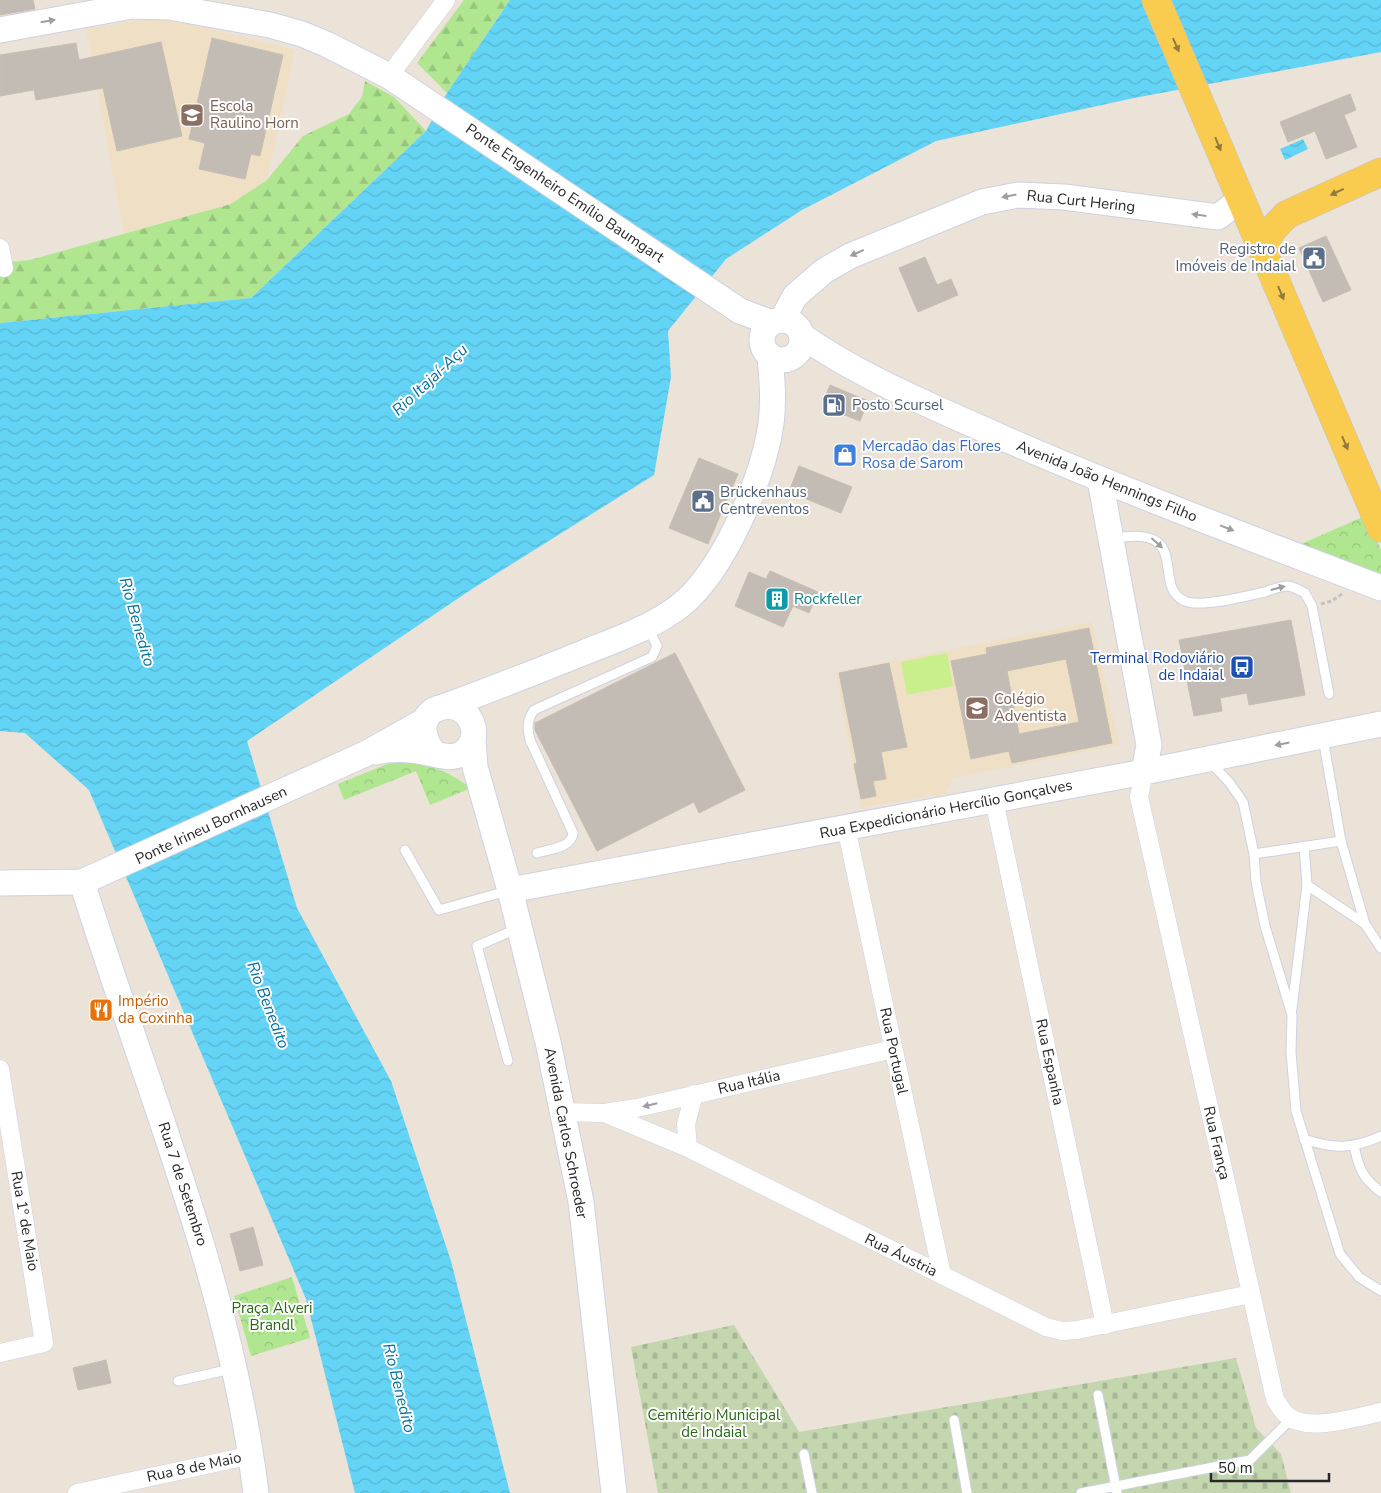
<svg xmlns="http://www.w3.org/2000/svg" width="1381" height="1493" font-family="'Nunito Sans',sans-serif">
<style>
.education{fill:#efe0c5}
.forest{fill:url(#forest-firs)}
.cemetery{fill:url(#cemetery-stones)}
.park{fill:url(#park-crowns)}
.pitch{fill:#c8ef8b}
.water{fill:url(#water-waves)}
.building{fill:#c3bcb5;stroke:#c6beb2;fill-rule:evenodd}
.lines{fill:none;stroke-linecap:round;stroke-linejoin:round}
.lane-casing{stroke:#cdd2e2;stroke-width:11}
.street-casing{stroke:#cdd2e2;stroke-width:19}
.secondary-casing{stroke:#cdd2e2;stroke-width:27}
.primary-casing{stroke:#c3c3c3;stroke-width:29}
.path{stroke:#c3c3c3;stroke-width:3;stroke-dasharray:4 2.5;stroke-linecap:butt}
.lane{stroke:#fff;stroke-width:9}
.street{stroke:#fff;stroke-width:18}
.secondary{stroke:#fff;stroke-width:25}
.primary{stroke:#f9cb4f;stroke-width:28}
.oneway{fill:#9e9e9e}
.oneway2{fill:#907a3c}
.labels{text-anchor:middle;dominant-baseline:central;stroke-width:4;stroke-linejoin:round;paint-order:stroke}
.education-label{font-size:15px;fill:#785e54;stroke:#fff;text-anchor:start}
.street-label{font-size:15px;fill:#282828;stroke:#fff}
.service-label{font-size:15px;fill:#4e5e75;stroke:#fff;text-anchor:start}
.shop-label{font-size:15px;fill:#366cbe;stroke:#fff;text-anchor:start}
.culture-label{font-size:15px;fill:#0d838f;stroke:#fff;text-anchor:start}
.transit-label{font-size:15px;fill:#164399;stroke:#fff;text-anchor:end}
.food-label{font-size:15px;fill:#c56008;stroke:#fff;text-anchor:start}
.park-label{font-size:15px;fill:#296715;stroke:#fff}
.water-label{font-size:16px;font-style:italic;fill:#056f9e;stroke:#fff}
</style>
<defs>
<pattern id="forest-firs" width="22" height="20" patternUnits="userSpaceOnUse" patternTransform="scale(1.25)"><rect width="22" height="20" fill="#b0e690"/><path d="M5 1l3.5 6h-7zM16 11l3.5 6h-7z" fill="#97c57c"/></pattern>
<pattern id="cemetery-stones" width="16" height="16" patternUnits="userSpaceOnUse" patternTransform="scale(1.25)"><rect width="16" height="16" fill="#c3d6ae"/><path d="M2 7V4a2 2 0 0 1 4 0v3zM10 15v-3a2 2 0 0 1 4 0v3z" fill="#a8b896"/></pattern>
<pattern id="park-crowns" width="20" height="18" patternUnits="userSpaceOnUse" patternTransform="scale(1.25)"><rect width="20" height="18" fill="#b0e690"/><path d="M2 6a3 3 0 1 1 6 0M12 15a3 3 0 1 1 6 0" fill="none" stroke="#97c57c"/></pattern>
<pattern id="water-waves" width="16" height="10" patternUnits="userSpaceOnUse" patternTransform="scale(1.25)"><rect width="16" height="10" fill="#63d4f5"/><path d="M0 5q4-4 8 0t8 0" fill="none" stroke="#56b6d2"/></pattern>
</defs>
<rect width="100%" height="100%" fill="#ebe2d8"/>
<g class="education">
<path d="M162 17 295 50 267 180 231 204 124 234 86 29Z"/>
<path d="M1092 622 1119 745 953 778 946 793 861 808 836 672Z"/>
</g>
<g class="forest">
<path d="M464 0H510L447 93 417 63Z"/>
<path d="M365 81 394 97 426 131 251 298 0 323V263L30 260 231 204 267 180 303 136 349 114 362 97Z"/>
</g>
<path class="cemetery" d="M734 1325 799 1432 1236 1358 1256 1428 1281 1454 1291 1493H658L631 1347Z"/>
<g class="park">
<path d="M1365 516 1381 550V573L1377 575 1299 545Z"/>
<path d="M395 761C425 762 447 770 471 788L430 805 416 771 344 800 338 784Z"/>
<path d="M292 1277 310 1338 251 1356 234 1296Z"/>
</g>
<path class="pitch" d="M947 653 953 686 907 695 901 662Z"/>
<g class="water">
<path d="M510 0H1381V52L1134 98 936 141 802 210 726 259 668 331 671 377 654 475 472 589 247 741 297 908 391 1081 451 1261 510 1493H355L306 1299 89 790 25 733 0 731V323L251 298 426 131 447 93Z"/>
<path d="M1303 139 1308 149 1285 160 1280 149Z"/>
</g>
<g class="building">
<path d="M0 0H33L35 9 0 15Z"/>
<path d="M212 38 283 55 260 156 251 154 245 179 199 169 205 143 189 139Z"/>
<path d="M161 42 182 136 117 151 103 88 36 100 34 90 0 96V55L76 43 79 60Z"/>
<path d="M1350 94 1356 110 1344 115 1357 147 1326 159 1315 131 1288 142 1280 122Z"/>
<path d="M1326 236 1351 290 1323 302 1299 248Z"/>
<path d="M925 257 937 285 951 279 958 295 918 312 899 268Z"/>
<path d="M830 385 868 401 860 421 822 406Z"/>
<path d="M699 458 738 474 708 544 669 528Z"/>
<path d="M799 466 852 487 841 513 789 492Z"/>
<path d="M770 571 818 592 809 613 793 606 783 627 735 606 749 572 766 579Z"/>
<path d="M1291 620 1305 695 1249 705 1247 693 1220 698 1222 711 1194 716 1179 640Z"/>
<path d="M1089 628 1112 743 1012 763 1009 751 971 759 951 661 987 654 986 648ZM1066 659 1079 722 1019 734 1007 671Z"/>
<path d="M675 653 745 790 699 813 694 802 597 851 535 730V723Z"/>
<path d="M889 663 907 747 881 752 886 779 873 781 876 796 861 799 854 764 857 763 839 673Z"/>
<path d="M253 1227 263 1265 240 1271 230 1234Z"/>
<path d="M106 1360 111 1383 78 1390 73 1368Z"/>
</g>
<g class="lines">
<g class="lane-casing">
<g id="lane">
<path d="M1111 539C1195 522 1150 587 1185 601 1200 608 1248 596 1265 592 1271 590 1281 586 1287 586 1293 586 1300 591 1305 593L1312 606 1329 694"/>
<path d="M1323 738 1341 841 1365 924 1381 948"/>
<path d="M1210 762 1229 782 1243 802 1254 854"/>
<path d="M1341 841 1254 854 1256 882 1265 926 1292 1015 1291 1052 1296 1111 1340 1254 1359 1277 1381 1291"/>
<path d="M405 850 439 910 510 890"/>
<path d="M537 853C549 849 572 848 573 833L530 740C527 728 527 720 534 710L652 657 657 646 648 627"/>
<path d="M1307 885 1365 924"/>
<path d="M1292 1009 1307 885 1304 846"/>
<path d="M508 1061 477 946 517 929"/>
<path d="M1304 1139C1333 1149 1353 1149 1381 1136"/>
<path d="M1354 1145C1358 1167 1363 1179 1381 1192"/>
<path d="M178 1381 231 1369"/>
<path d="M1098 1395 1117 1493"/>
<path d="M954 1420 967 1493"/>
<path d="M804 1454 812 1493"/>
<path d="M1081 1493 1250 1460 1291 1419"/>
</g>
</g>
<g class="street-casing">
<g id="street">
<path d="M389 76 446 0"/>
<path d="M0 248 4 268"/>
<path d="M1144 772 1139 797 1275 1399C1279 1406 1282 1412 1289 1417 1309 1432 1357 1417 1381 1412"/>
<path d="M994 800 1105 1325"/>
<path d="M846 827 942 1275"/>
<path d="M0 1069 44 1343 0 1353"/>
<path d="M563 1112 604 1113 688 1148 1046 1327 1062 1331 1077 1330 1251 1294"/>
<path d="M604 1113 637 1108 893 1049"/>
<path d="M688 1148 686 1124 694 1094"/>
<path d="M77 1493 252 1455"/>
</g>
</g>
<g class="secondary-casing">
<g id="secondary">
<path d="M0 30 132 6 169 7 270 25 302 34 326 44 389 76 740 311 772 323"/>
<circle cx="782" cy="340" r="20"/>
<path d="M782 320 795 296 824 271 850 256 982 202 1018 195 1064 197 1218 217 1241 199"/>
<path d="M802 336C861 377 929 405 994 434 1121 490 1251 538 1381 588"/>
<path d="M1100 480 1149 745 1144 772"/>
<path d="M446 706C492 689 538 671 583 653 617 639 652 628 681 605 724 570 763 478 771 424 774 401 772 379 770 356"/>
<path d="M473 740 475 767 510 890 548 1042 581 1202 614 1493"/>
<path d="M375 752C389 749 403 749 417 751 431 752 448 761 461 754 486 740 471 701 443 707 417 712 421 738 435 754"/>
<path d="M82 882C145 1085 230 1281 256 1493"/>
<path d="M0 883 82 882 365 754 426 720"/>
<path d="M510 890 1144 772 1381 724"/>
</g>
</g>
<g class="primary-casing">
<g id="primary">
<path d="M1156 0 1381 528"/>
<path d="M1262 249 1272 230 1286 215 1381 172"/>
</g>
</g>
<path class="path" d="M1321 604 1332 601 1342 594"/>
<use href="#lane" class="lane"/>
<use href="#street" class="street"/>
<use href="#secondary" class="secondary"/>
<use href="#primary" class="primary"/>
</g>
<defs><path id="oneway-solid" d="M-6-.8H1V-3.2L6.5 0L1 3.2V.8H-6Z" transform="scale(1.25)"/></defs>
<g class="oneway">
<use href="#oneway-solid" transform="translate(48 21) rotate(-10)"/>
<use href="#oneway-solid" transform="translate(1009 196) rotate(169)"/>
<use href="#oneway-solid" transform="translate(1199 215) rotate(-173)"/>
<use href="#oneway-solid" transform="translate(857 253) rotate(156)"/>
<use href="#oneway-solid" transform="translate(1227 528) rotate(21)"/>
<use href="#oneway-solid" transform="translate(1157 543) rotate(42)"/>
<use href="#oneway-solid" transform="translate(1278 588) rotate(-15)"/>
<use href="#oneway-solid" transform="translate(1282 744) rotate(169)"/>
<use href="#oneway-solid" transform="translate(650 1105) rotate(167)"/>
</g>
<g class="oneway2">
<use href="#oneway-solid" transform="translate(1176 45) rotate(66)"/>
<use href="#oneway-solid" transform="translate(1218 144) rotate(68)"/>
<use href="#oneway-solid" transform="translate(1337 192) rotate(155)"/>
<use href="#oneway-solid" transform="translate(1281 293) rotate(67)"/>
<use href="#oneway-solid" transform="translate(1345 443) rotate(67)"/>
</g>
<defs>
<g id="school-square" transform="scale(1.25)"><rect x="-9" y="-9" width="18" height="18" rx="4" fill="#8d6e63" stroke="#fff"/><path d="M0-5L7-2L0 1L-7-2ZM-4 1L0 2.5L4 1V4Q0 6-4 4Z" fill="#fff"/></g>
<g id="civic-square" transform="scale(1.25)"><rect x="-9" y="-9" width="18" height="18" rx="4" fill="#5c6f8a" stroke="#fff"/><path d="M-.6-6.5H3V-4.5H.6V-3L4-1V1h2V6H-6V1h2V-1L-.6-3ZM-1.2 2.5V6h2.4V2.5Z" fill="#fff"/></g>
<g id="fuel-square" transform="scale(1.25)"><rect x="-9" y="-9" width="18" height="18" rx="4" fill="#5c6f8a" stroke="#fff"/><path d="M-5.5-6h7V0h2V4h1.3V-2.5L3-4.5l.8-.8L6-3V5H2.5V1h-1V6h-7ZM-4.2-4.7v3.2H.2V-4.7Z" fill="#fff"/></g>
<g id="shop-square" transform="scale(1.25)"><rect x="-9" y="-9" width="18" height="18" rx="4" fill="#3f7fe0" stroke="#fff"/><path d="M-5-2.5h2.3a2.7 3.5 0 0 1 5.4 0H5L5.5 6h-11ZM-1.5-2.5h3a1.5 2.3 0 0 0-3 0Z" fill="#fff"/></g>
<g id="building-square" transform="scale(1.25)"><rect x="-9" y="-9" width="18" height="18" rx="4" fill="#0f9aa8" stroke="#fff"/><path d="M-4-6H4V6H1V3H-1V6H-4ZM-2.5-4.3h1.7v1.8h-1.7ZM.8-4.3h1.7v1.8H.8ZM-2.5-1h1.7V.8h-1.7ZM.8-1h1.7V.8H.8Z" fill="#fff"/></g>
<g id="bus-square" transform="scale(1.25)"><rect x="-9" y="-9" width="18" height="18" rx="4" fill="#1a4fb4" stroke="#fff"/><path d="M-5-6H5V4H4V6H2V4H-2V6H-4V4H-5ZM-3.5-4V0h7V-4ZM-3.5 1.2v1.5H-2V1.2ZM2 1.2v1.5H3.5V1.2Z" fill="#fff"/></g>
<g id="restaurant-square" transform="scale(1.25)"><rect x="-9" y="-9" width="18" height="18" rx="4" fill="#e8710a" stroke="#fff"/><path d="M-5-6h1v4h1v-4h1v4h1v-4h1v5L-1.5 .5V6h-2V.5L-5-1ZM5-6V6H3V1.5H1.5Q1.5-4 5-6Z" fill="#fff"/></g>
</defs>
<g fill-rule="evenodd">
<use href="#school-square" x="192" y="115"/>
<use href="#civic-square" x="1314" y="258"/>
<use href="#fuel-square" x="834" y="405"/>
<use href="#shop-square" x="845" y="455"/>
<use href="#civic-square" x="703" y="501"/>
<use href="#building-square" x="777" y="599"/>
<use href="#bus-square" x="1242" y="667"/>
<use href="#school-square" x="977" y="708"/>
<use href="#restaurant-square" x="101" y="1010"/>
</g>
<g class="labels">
<g class="education-label">
<text x="210" y="106">Escola<tspan x="210" dy="17">Raulino Horn</tspan></text>
<text x="994" y="699">Colégio<tspan x="994" dy="17">Adventista</tspan></text>
</g>
<g class="street-label">
<text transform="translate(565 193) rotate(34)">Ponte Engenheiro Emílio Baumgart</text>
<text transform="translate(1081 201) rotate(6)">Rua Curt Hering</text>
<text transform="translate(1107 481) rotate(22)">Avenida João Hennings Filho</text>
<text transform="translate(946 809) rotate(-11)">Rua Expedicionário Hercílio Gonçalves</text>
<text transform="translate(211 825) rotate(-25)">Ponte Irineu Bornhausen</text>
<text transform="translate(894 1051) rotate(78)">Rua Portugal</text>
<text transform="translate(1050 1062) rotate(78)">Rua Espanha</text>
<text transform="translate(749 1082) rotate(-13)">Rua Itália</text>
<text transform="translate(566 1133) rotate(79)">Avenida Carlos Schroeder</text>
<text transform="translate(1217 1143) rotate(77)">Rua França</text>
<text transform="translate(183 1184) rotate(72)">Rua 7 de Setembro</text>
<text transform="translate(25 1221) rotate(80)">Rua 1º de Maio</text>
<text transform="translate(901 1255) rotate(26)">Rua Áustria</text>
<text transform="translate(194 1467) rotate(-12)">Rua 8 de Maio</text>
</g>
<g class="service-label">
<text x="1296" y="249" text-anchor="end">Registro de<tspan x="1296" dy="17">Imóveis de Indaial</tspan></text>
<text x="852" y="405">Posto Scursel</text>
<text x="720" y="492">Brückenhaus<tspan x="720" dy="17">Centreventos</tspan></text>
</g>
<g class="shop-label">
<text x="862" y="446">Mercadão das Flores<tspan x="862" dy="17">Rosa de Sarom</tspan></text>
</g>
<g class="culture-label">
<text x="794" y="599">Rockfeller</text>
</g>
<g class="transit-label">
<text x="1224" y="658">Terminal Rodoviário<tspan x="1224" dy="17">de Indaial</tspan></text>
</g>
<g class="food-label">
<text x="118" y="1001">Império<tspan x="118" dy="17">da Coxinha</tspan></text>
</g>
<g class="park-label">
<text x="272" y="1308">Praça Alveri<tspan x="272" dy="17">Brandl</tspan></text>
<text x="714" y="1415">Cemitério Municipal<tspan x="714" dy="17">de Indaial</tspan></text>
</g>
<g class="water-label">
<text transform="translate(430 380) rotate(-43)">Rio Itajaí-Açu</text>
<text transform="translate(137 622) rotate(74)">Rio Benedito</text>
<text transform="translate(268 1005) rotate(69)">Rio Benedito</text>
<text transform="translate(399 1388) rotate(76)">Rio Benedito</text>
</g>
</g>
<path d="M1211 1473v8h118v-8" fill="none" stroke="#282828" stroke-width="2.5"/>
<text x="1218" y="1473" font-size="15" fill="#282828" stroke="#ffffff" stroke-width="4" paint-order="stroke">50 m</text>
</svg>
